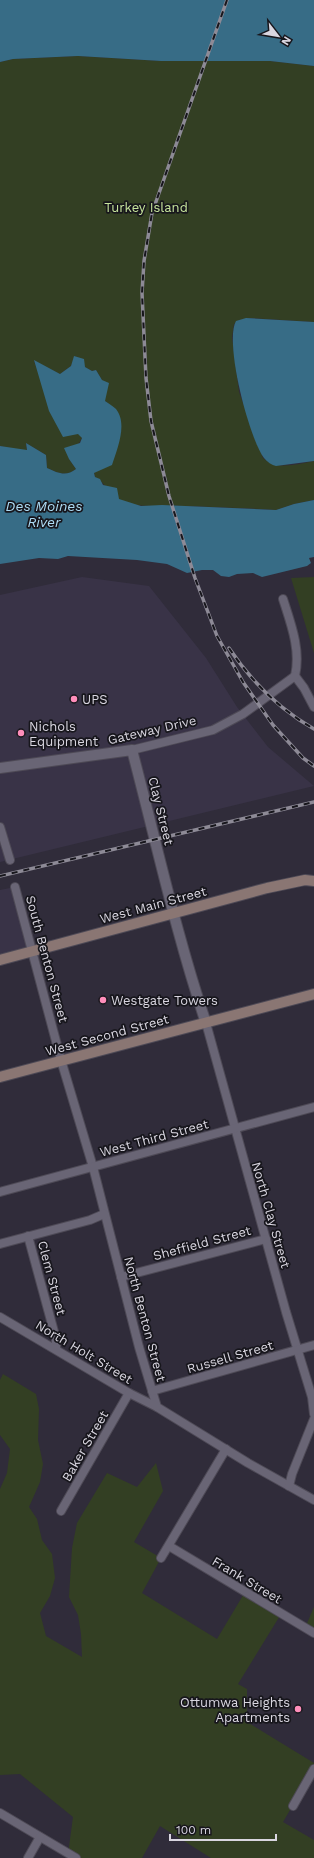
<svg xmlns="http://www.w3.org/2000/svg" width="314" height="1858" font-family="'Work Sans',sans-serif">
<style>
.built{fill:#393347}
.green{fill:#333f23}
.water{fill:#376c86}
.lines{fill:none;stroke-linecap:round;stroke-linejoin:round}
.minor-casing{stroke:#4e4a56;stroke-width:10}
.tertiary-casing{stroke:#4e4a56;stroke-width:12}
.secondary-casing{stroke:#4e4a56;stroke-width:12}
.minor{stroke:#696575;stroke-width:8}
.tertiary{stroke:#696575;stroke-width:10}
.secondary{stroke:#8a7673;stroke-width:10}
.rail-casing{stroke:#8d8a96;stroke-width:3.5}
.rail{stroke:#17161c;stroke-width:2;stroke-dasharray:6;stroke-linecap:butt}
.poi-dot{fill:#ff8ebb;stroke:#17161c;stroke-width:1.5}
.labels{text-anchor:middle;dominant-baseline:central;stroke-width:3.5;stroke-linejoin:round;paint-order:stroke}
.park-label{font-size:13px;fill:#c6e49c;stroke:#17161c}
.poi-label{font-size:13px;fill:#d9d6e0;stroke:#17161c;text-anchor:start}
.street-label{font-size:13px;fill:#d9d6e0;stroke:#17161c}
.water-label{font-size:14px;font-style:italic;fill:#addcf5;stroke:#17161c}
</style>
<rect width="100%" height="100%" fill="#302c3a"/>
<g class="built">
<path d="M82 577 149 586 206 658 237 707 268 747 314 786 0 862V595Z"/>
<path d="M15 887 32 951 0 960V890Z"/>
</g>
<g class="green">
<path d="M78 56 161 61H270L314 66V322L248 318 234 324 232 337 239 392 263 458C278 471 297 464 314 461V500L294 504 276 510C245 508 213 507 182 506 162 505 138 509 119 500 109 494 104 481 95 477L94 473 116 410 105 401 102 380 96 370 92 371 85 367 75 356 71 366 60 374 34 361 42 382 82 438 69 459 76 469C66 477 58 473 47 468L46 455 26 443 27 451 0 446V62L13 59Z"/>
<path d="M314 577V653L291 578Z"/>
<path d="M3 1374 36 1394 39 1409 38 1440 43 1464 40 1482 29 1507 37 1519 42 1540 52 1554 55 1578 50 1596 40 1613 46 1636 82 1657 81 1634 78 1615 69 1597 72 1548 77 1523 107 1473 137 1487 156 1463 163 1491 134 1542 161 1558 142 1593 217 1639 245 1592 281 1614 238 1684 247 1689V1722L314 1763V1769L283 1822 314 1840V1858H211L160 1826 142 1858H76L68 1854 73 1817 20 1774 0 1775V1489L7 1473 10 1449 0 1435V1380Z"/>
<path d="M314 1607V1633L305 1628Z"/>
</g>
<g class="water">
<path d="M0 0H314V66L270 61H161L78 56 13 59 0 62Z"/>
<path d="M246 318 314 322V461L276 466C272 465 267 462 264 458 249 438 224 343 236 321Z"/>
<path d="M74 356 84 359 85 367 92 371 96 370 102 380 109 383 105 401C109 404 113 406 116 409 128 424 117 449 112 465L94 473 95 477 100 479 103 485 117 488 119 499 141 506 162 505 276 510 294 504 314 500V557L309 558 311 563 307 566 262 577 253 573 237 574 229 577 221 576 213 570H202L187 573 167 564 137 560 68 556 58 559 39 558 0 564V446L27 450 26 443 46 455 47 468C58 473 66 477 76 469L69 459 64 448 80 443 82 438 78 434 63 437 49 411 34 360 60 374 71 366Z"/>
</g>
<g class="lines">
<g class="minor-casing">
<g id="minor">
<path d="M283 599C291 624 301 650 295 676"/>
<path d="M295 676 304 688 314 707"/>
<path d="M132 750 213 730 243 714 295 676"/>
<path d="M0 827 10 860"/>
<path d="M15 887 61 1060 93 1167 139 1347 157 1407 248 1463 314 1500"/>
<path d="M206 1023 286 1312 312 1397 314 1414"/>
<path d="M0 1192 314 1107"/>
<path d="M28 1236 56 1339V1349"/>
<path d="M0 1244 90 1220 104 1214"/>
<path d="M121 1277 266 1239"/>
<path d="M0 1317 129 1393 157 1407"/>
<path d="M152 1391 314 1345"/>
<path d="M289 1486 292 1474 314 1419"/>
<path d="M61 1511 129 1393"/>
<path d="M169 1546 314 1633"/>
<path d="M161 1558 226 1449"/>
<path d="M293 1806 314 1769"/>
<path d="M0 1813 76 1858"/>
<path d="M28 1858 40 1837"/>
</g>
</g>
<g class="tertiary-casing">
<path id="tertiary" d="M0 768 132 750C156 841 176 934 206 1023"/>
</g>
<g class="secondary-casing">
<g id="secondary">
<path d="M0 960 267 888 305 880 314 881"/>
<path d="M0 1077 314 994"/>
</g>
</g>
<use href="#minor" class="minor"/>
<use href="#tertiary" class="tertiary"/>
<use href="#secondary" class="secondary"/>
<g class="rail-casing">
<g id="rail">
<path d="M227 0 152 213 144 261 142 293 146 378 151 421 169 496 195 578 217 636 243 682 273 725 303 758 314 766"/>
<path d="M229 648C251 681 279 709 314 729"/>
<path d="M0 876 314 802"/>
</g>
</g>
<use href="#rail" class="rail"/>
</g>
<g class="poi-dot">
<circle cx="74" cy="699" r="4"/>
<circle cx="21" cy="733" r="4"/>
<circle cx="103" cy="1000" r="4"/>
<circle cx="298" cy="1709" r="4"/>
</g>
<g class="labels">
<g class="park-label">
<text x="146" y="207">Turkey Island</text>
</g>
<g class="poi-label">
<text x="82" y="699">UPS</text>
<text x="29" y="726">Nichols<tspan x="29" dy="15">Equipment</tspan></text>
<text x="111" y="1000">Westgate Towers</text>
<text x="290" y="1702" text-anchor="end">Ottumwa Heights<tspan x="290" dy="15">Apartments</tspan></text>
</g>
<g class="street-label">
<text transform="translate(152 730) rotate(-13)">Gateway Drive</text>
<text transform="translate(161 811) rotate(76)">Clay Street</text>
<text transform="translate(153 905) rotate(-15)">West Main Street</text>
<text transform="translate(47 959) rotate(75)">South Benton Street</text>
<text transform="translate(107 1035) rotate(-15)">West Second Street</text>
<text transform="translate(154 1138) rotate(-15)">West Third Street</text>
<text transform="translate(271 1215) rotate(74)">North Clay Street</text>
<text transform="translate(202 1243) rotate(-15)">Sheffield Street</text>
<text transform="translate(52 1278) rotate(75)">Clem Street</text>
<text transform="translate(145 1319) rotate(75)">North Benton Street</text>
<text transform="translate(84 1352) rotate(31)">North Holt Street</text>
<text transform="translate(230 1357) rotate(-16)">Russell Street</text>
<text transform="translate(85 1446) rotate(-60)">Baker Street</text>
<text transform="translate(247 1580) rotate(31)">Frank Street</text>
</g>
<g class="water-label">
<text x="44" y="506">Des Moines<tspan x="44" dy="16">River</tspan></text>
</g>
</g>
<g transform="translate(278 36) rotate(121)" stroke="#17161c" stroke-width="3" paint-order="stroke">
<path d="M0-3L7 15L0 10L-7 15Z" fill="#d9d6e0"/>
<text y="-6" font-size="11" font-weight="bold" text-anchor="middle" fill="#d9d6e0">N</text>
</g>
<path d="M170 1834v6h106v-6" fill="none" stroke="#d9d6e0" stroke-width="2"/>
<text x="176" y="1834" font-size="12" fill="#d9d6e0" stroke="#17161c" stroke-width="3" paint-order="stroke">100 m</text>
</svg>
